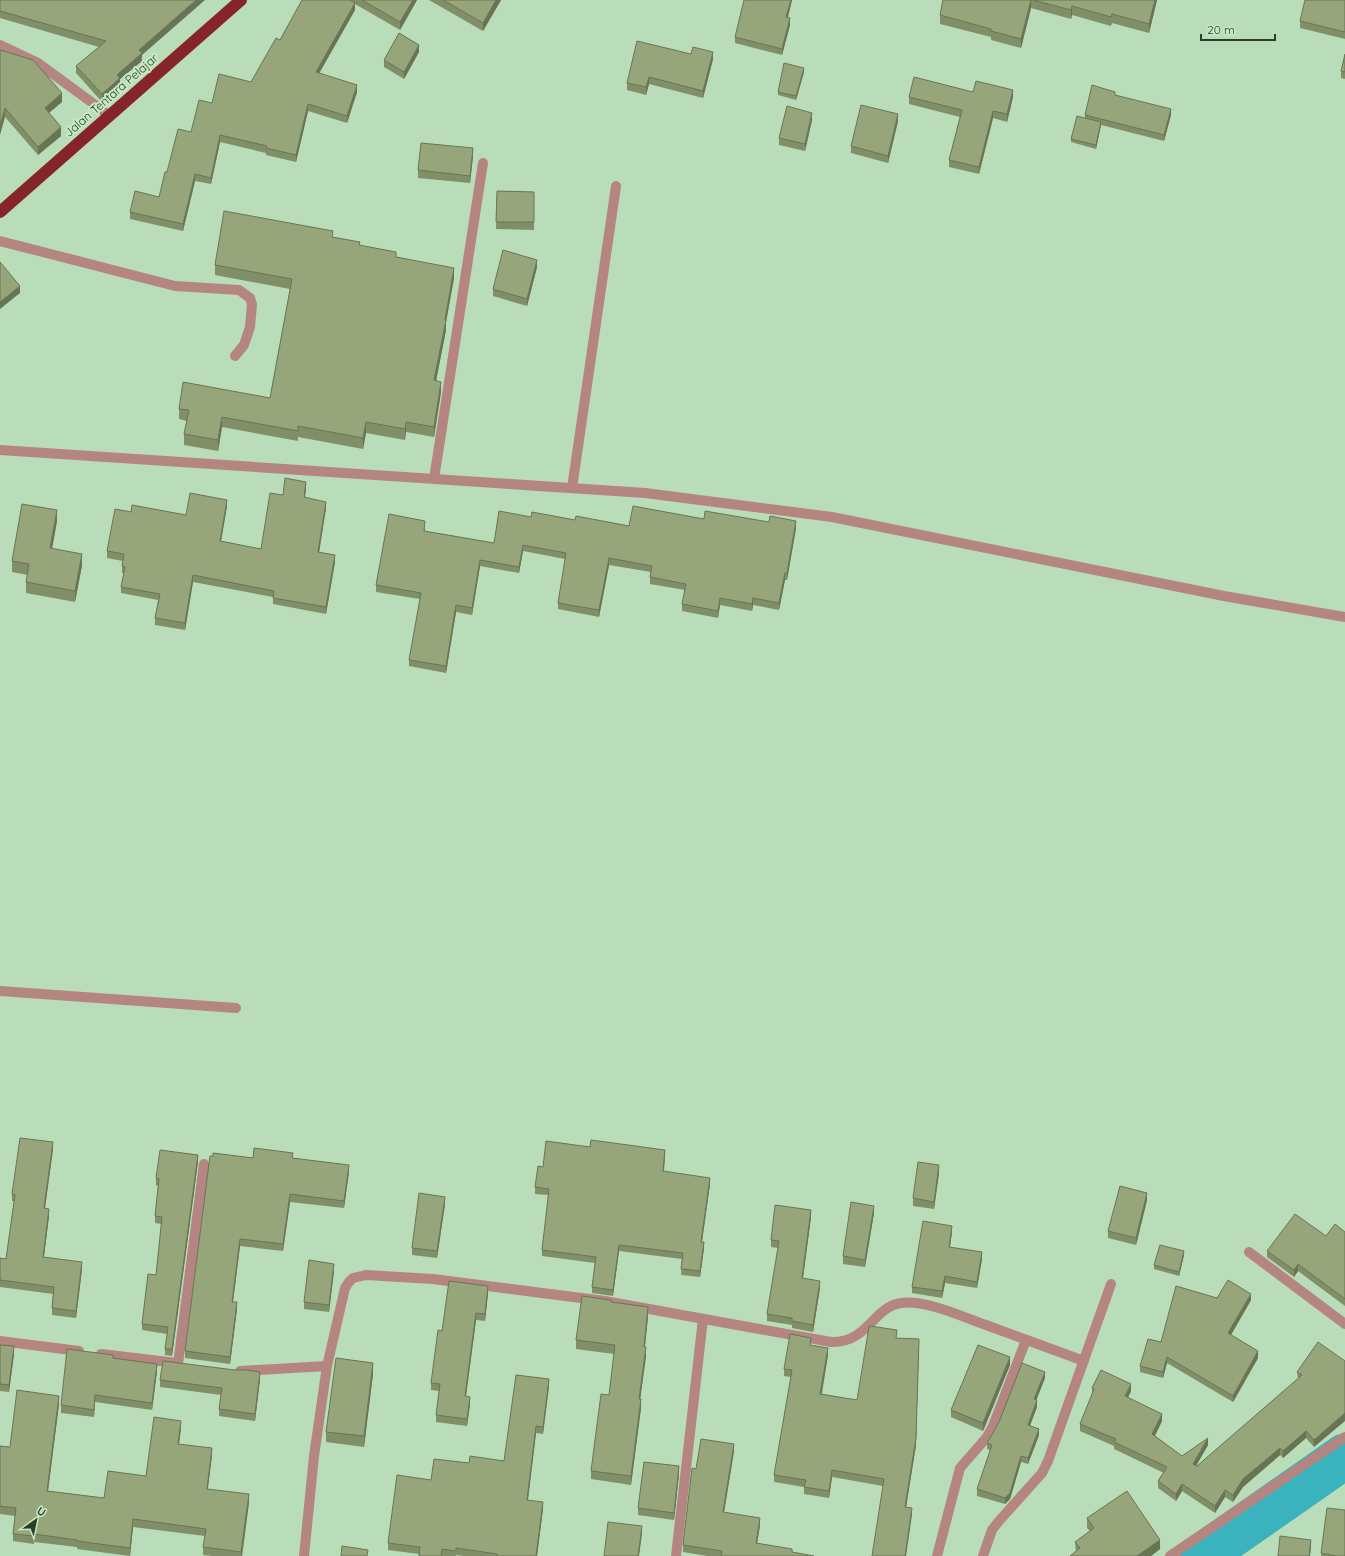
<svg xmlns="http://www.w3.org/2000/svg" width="1345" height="1556" font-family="Quicksand,sans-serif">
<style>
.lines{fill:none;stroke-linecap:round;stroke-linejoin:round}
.river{stroke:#3ab3be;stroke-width:45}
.minor{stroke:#b58581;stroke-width:10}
.highway{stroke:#862527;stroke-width:12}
.wall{fill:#818f69}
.shaded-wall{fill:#697455}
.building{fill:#96a67a;stroke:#697455}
.labels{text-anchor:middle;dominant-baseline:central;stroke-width:4;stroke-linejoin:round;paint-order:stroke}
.street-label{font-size:12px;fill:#2e3c2d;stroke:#c6ebc4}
</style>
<rect width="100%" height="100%" fill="#b9ddb8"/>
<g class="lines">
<path class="river" d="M1202 1556 1345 1456"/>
<g class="minor">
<path d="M0 45 38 63 109 115"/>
<path d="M0 241 175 286 239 290 250 298 252 304 250 327 244 345 235 356"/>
<path d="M0 450 645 493 832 517 1224 596 1345 617"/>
<path d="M434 479 483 163"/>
<path d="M572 488 616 186"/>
<path d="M0 991 236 1008"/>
<path d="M1249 1252 1345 1324"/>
<path d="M0 1341 79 1351"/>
<path d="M101 1354 177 1363"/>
<path d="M178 1364 204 1164"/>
<path d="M240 1371 327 1366 345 1288 349 1282 353 1278 366 1275 433 1279 605 1301 831 1342C868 1343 873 1307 901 1303 924 1299 963 1317 986 1325 1019 1337 1051 1349 1084 1361"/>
<path d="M304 1556 314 1456 327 1366"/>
<path d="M676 1556 703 1319"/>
<path d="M937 1556 960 1468 987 1437 993 1426 1026 1340"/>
<path d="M983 1556 992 1530 999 1521 1042 1473 1048 1461 1111 1284"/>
<path d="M1170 1556 1345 1437"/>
</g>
<path class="highway" d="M0 212 241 0"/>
</g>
<g class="wall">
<path d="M0 0 142 55V61L120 79V86L102 102 76 73V66L99 47 0 18Z"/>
<path d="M302 0H417L400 30 355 4V10L319 73 357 92 347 123 308 111 296 162 266 155V153L220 142 211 184 195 181 183 231 130 219V212L159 197 167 172 191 132 212 103 251 82 280 40Z"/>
<path d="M429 0H501L483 31Z"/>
<path d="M744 0H792L788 17 790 25 782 55 735 43V37Z"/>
<path d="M943 0H1157L1149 33 1112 23 1111 26 1072 15 1071 19 1031 8 1021 48 991 40V37L940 24V15Z"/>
<path d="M1345 0V39L1300 28V21Z"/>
<path d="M0 50 62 102 49 113 61 136 38 155 5 117Z"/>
<path d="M419 52 404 79 384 67V60Z"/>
<path d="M1345 54V79L1341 78V71Z"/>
<path d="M713 59 703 98 649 84 646 95 627 90V83Z"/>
<path d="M804 72 796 100 778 95V92Z"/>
<path d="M973 92 1013 97 1007 122 993 118 979 174 949 167V160L960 117 909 104V97Z"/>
<path d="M1115 95 1171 115 1164 141 1101 125 1096 149 1071 142V139L1085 118V115Z"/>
<path d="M812 120 805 151 779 145V138Z"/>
<path d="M898 121 888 163 851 153V146Z"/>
<path d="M473 156 470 183 418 178V170Z"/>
<path d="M497 191 534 192V230L496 229Z"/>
<path d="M333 237 360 245 396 257 454 278 446 322V330L436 381 441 392 434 437 406 432 405 440 366 433 363 449 298 437V441L222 427 218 451 184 445V434L187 421 179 419V409L270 398 290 289 215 275V265Z"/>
<path d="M537 267 527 306 493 296V289Z"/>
<path d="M306 488 305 497 326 508 319 552 335 562 326 614 273 604V597L193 582 185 630 155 625V618L158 600 121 593V587L124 573H122V566L123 561 107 558V551L131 512 186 515 227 506 221 541 261 549 283 495Z"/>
<path d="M531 517 575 520 629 526 704 519 796 528 787 580H785L779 610 753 605 752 611 720 605 718 618 682 611V604L685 590 650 584V577L651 572 609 565 599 617 558 609V603L565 559 523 551 519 573 480 566 472 615 456 612 446 673 409 666V660L420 599 376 592V585L425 528V531L494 543Z"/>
<path d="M57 521 52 549 82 565 75 602 26 593V582L28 575 12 572V561Z"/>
<path d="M590 1147 665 1156 664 1172 710 1184 702 1242 704 1248 700 1277 681 1275 682 1259 619 1251 613 1296 592 1293V1287L595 1263 542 1256V1250L549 1195 535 1194V1187L543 1167Z"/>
<path d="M53 1149 45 1208 49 1216 44 1257 82 1269 76 1318 52 1315V1308L53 1294 0 1287V1258L6 1259 14 1201H12V1194Z"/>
<path d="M253 1158H293L349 1172 344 1208 290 1202 283 1251 240 1246 233 1302 237 1309 230 1364 185 1358V1351Z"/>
<path d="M198 1162 172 1356 165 1355V1349L167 1334 142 1330V1324L156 1275 162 1224 155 1223V1216L158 1186 156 1185V1178Z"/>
<path d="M939 1173 934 1209 913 1206V1198Z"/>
<path d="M1147 1200 1136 1245 1108 1238V1231Z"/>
<path d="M445 1204 437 1258 412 1255V1248Z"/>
<path d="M874 1213 865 1267 843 1264V1256Z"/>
<path d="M811 1217 803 1278 820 1288 813 1332 792 1328V1325L767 1321V1314L778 1248 771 1247V1240Z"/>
<path d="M952 1232 950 1247 982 1259 977 1288 945 1283 942 1298 912 1293V1287Z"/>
<path d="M1345 1232V1306L1298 1271 1294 1277 1267 1257V1251Z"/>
<path d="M1184 1255 1179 1276 1154 1269V1265Z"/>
<path d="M334 1271 329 1312 304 1309V1302Z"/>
<path d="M488 1293 485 1321 476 1320 466 1396 470 1404 467 1426 436 1422V1415L439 1391 431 1390V1383L442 1331Z"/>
<path d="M1217 1298 1251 1300 1231 1335 1258 1358 1233 1402 1167 1363 1163 1378 1140 1372V1366L1161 1342Z"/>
<path d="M611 1302 648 1316 645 1347 646 1356 640 1399 641 1408 631 1485 591 1479V1471L609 1395 614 1354 576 1349V1340Z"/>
<path d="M897 1338 916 1445 906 1507 912 1515 883 1486 832 1477 829 1498 804 1494V1487L774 1482V1475L791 1377 784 1376V1369L811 1345 828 1355 822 1394 857 1400Z"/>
<path d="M1318 1342 1314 1447 1306 1438 1283 1458 1280 1455 1243 1487 1233 1502 1225 1497 1215 1513 1182 1491 1176 1501 1158 1488V1481L1164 1473 1114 1449V1446L1080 1431V1424L1092 1395V1388L1131 1391 1128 1398 1162 1421 1155 1436 1182 1456 1208 1445 1196 1466H1197L1298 1379 1297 1372Z"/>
<path d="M0 1345 14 1354 9 1392 0 1391Z"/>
<path d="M113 1358 157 1371 152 1410 95 1402 94 1417 61 1413V1405Z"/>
<path d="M1010 1365 983 1431 951 1417V1410Z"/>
<path d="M373 1374 364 1447 326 1442V1432Z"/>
<path d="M1045 1378 1036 1400 1037 1407 1030 1425 1039 1435 1028 1464 1021 1462 1010 1499 1005 1504 977 1496V1489L990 1450 987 1449V1443Z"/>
<path d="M260 1379 255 1421 219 1416V1409L221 1395 160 1387V1380Z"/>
<path d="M549 1386 543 1434 536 1433 528 1500 543 1509 537 1556H463L456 1555V1556H419V1554L388 1550V1543L431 1480 504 1461Z"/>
<path d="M59 1404 48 1491 104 1498 146 1476 181 1428 179 1444 212 1456 207 1489 249 1502 242 1556H212L203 1555V1547L205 1536 133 1527 130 1556 77 1549V1547L34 1542V1544L13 1541V1534L15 1516 0 1514V1446L10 1447Z"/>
<path d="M734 1451 724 1512 760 1525 757 1543 792 1552 814 1556H707L683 1552V1545L696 1469Z"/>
<path d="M679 1474 674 1520 638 1515V1508Z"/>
<path d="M1087 1518 1160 1549 1151 1556H1070L1076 1552 1075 1542 1090 1531 1087 1528Z"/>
<path d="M1321 1553 1345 1556H1321Z"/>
</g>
<g class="shaded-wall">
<path d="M196 0H205L142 55V61L120 79V86L102 102V94L117 75 139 50Z"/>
<path d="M413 0H417L400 30V22Z"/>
<path d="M496 0H501L483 31V23Z"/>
<path d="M791 0H792L786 24V17Z"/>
<path d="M1031 0V8L1021 48V39Z"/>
<path d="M1155 0H1157L1149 33V24Z"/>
<path d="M355 3V10L316 79V72Z"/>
<path d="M1072 6V15L1071 19V10Z"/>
<path d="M790 18V25L782 55V49Z"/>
<path d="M419 45V52L404 79V72Z"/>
<path d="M713 52V59L703 98V91Z"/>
<path d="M804 68V72L796 100V96Z"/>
<path d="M649 77V84L646 95V87Z"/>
<path d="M357 85V92L347 123V116Z"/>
<path d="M1013 90V97L1007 122V114Z"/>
<path d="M62 93V102L45 116V108Z"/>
<path d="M308 104V111L296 162V155Z"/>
<path d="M5 108V117L0 135V126Z"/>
<path d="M1171 109V115L1164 141V135Z"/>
<path d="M993 111V118L979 174V167Z"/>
<path d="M812 113V120L805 151V144Z"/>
<path d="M898 114V121L888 163V156Z"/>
<path d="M1101 122V125L1096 149V145Z"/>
<path d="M61 127V136L38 155V147Z"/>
<path d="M220 135V142L211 184V178Z"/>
<path d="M473 148V156L470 183V176Z"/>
<path d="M195 174V181L183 231V224Z"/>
<path d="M537 260V267L527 306V299Z"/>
<path d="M454 268V278L446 322V330L434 391V380Z"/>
<path d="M20 286V293L0 309V302Z"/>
<path d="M441 382V392L434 437V427Z"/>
<path d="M222 417V427L218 451V440Z"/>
<path d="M366 422V433L363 449V438Z"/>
<path d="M406 422V432L405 440V429Z"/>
<path d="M306 482V488L304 504V497Z"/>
<path d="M227 500V506L220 547V541Z"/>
<path d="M326 502V508L318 559V552Z"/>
<path d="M57 510V521L50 559V548Z"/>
<path d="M796 521V528L787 580V573Z"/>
<path d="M523 545V551L519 573V567Z"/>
<path d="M82 554V565L75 602V591Z"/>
<path d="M335 555V562L326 614V607Z"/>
<path d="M609 558V565L599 617V610Z"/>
<path d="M480 560V566L472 615V608Z"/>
<path d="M785 573V580L779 610V603Z"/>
<path d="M193 575V582L185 630V623Z"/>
<path d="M720 598V605L718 618V611Z"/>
<path d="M753 598V605L752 611V604Z"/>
<path d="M456 605V612L446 673V666Z"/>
<path d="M53 1142V1149L44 1215V1208Z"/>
<path d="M665 1150V1156L663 1178V1171Z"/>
<path d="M198 1155V1162L172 1356V1349Z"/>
<path d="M349 1165V1172L344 1208V1201Z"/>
<path d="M939 1165V1173L934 1209V1202Z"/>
<path d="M710 1178V1184L701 1248V1242Z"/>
<path d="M1147 1193V1200L1136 1245V1238Z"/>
<path d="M290 1194V1202L283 1251V1244Z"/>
<path d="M445 1197V1204L437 1258V1251Z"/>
<path d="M874 1206V1213L865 1267V1260Z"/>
<path d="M49 1209V1216L43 1264V1257Z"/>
<path d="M811 1210V1217L802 1285V1278Z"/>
<path d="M952 1226V1232L949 1253V1247Z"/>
<path d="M240 1239V1246L232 1309V1302Z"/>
<path d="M704 1242V1248L700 1277V1271Z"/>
<path d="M619 1245V1251L613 1296V1290Z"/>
<path d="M1184 1251V1255L1179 1276V1272Z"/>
<path d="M982 1252V1259L977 1288V1282Z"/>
<path d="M82 1262V1269L76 1318V1311Z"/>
<path d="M334 1264V1271L329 1312V1305Z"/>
<path d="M1298 1264V1271L1294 1277V1270Z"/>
<path d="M945 1276V1283L942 1298V1291Z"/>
<path d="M820 1281V1288L813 1332V1325Z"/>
<path d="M488 1286V1293L485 1321V1314Z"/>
<path d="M1251 1294V1300L1228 1340V1333Z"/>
<path d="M237 1302V1309L230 1364V1357Z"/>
<path d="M648 1307V1316L644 1355V1347Z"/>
<path d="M476 1313V1320L465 1403V1396Z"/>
<path d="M919 1339 916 1445 905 1514V1507Z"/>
<path d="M14 1346V1354L9 1392V1385Z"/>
<path d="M646 1347V1356L639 1408V1399Z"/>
<path d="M828 1348V1355L820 1401V1394Z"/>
<path d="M1258 1351V1358L1233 1402V1396Z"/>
<path d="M1010 1357V1365L983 1431V1423Z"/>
<path d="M1167 1357V1363L1163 1378V1372Z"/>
<path d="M373 1363V1374L364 1447V1436Z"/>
<path d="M157 1364V1371L152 1410V1403Z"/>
<path d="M260 1372V1379L255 1421V1414Z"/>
<path d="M1045 1372V1378L1034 1406V1399Z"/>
<path d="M549 1379V1386L543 1434V1427Z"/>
<path d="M1131 1384V1391L1125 1403V1396Z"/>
<path d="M95 1395V1402L94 1417V1410Z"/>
<path d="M59 1396V1404L47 1499V1491Z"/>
<path d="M470 1397V1404L467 1426V1419Z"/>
<path d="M641 1399V1408L631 1485V1476Z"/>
<path d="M1037 1400V1407L1028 1431V1425Z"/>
<path d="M1345 1413V1421L1314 1447V1440Z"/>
<path d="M1162 1414V1421L1152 1441V1434Z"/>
<path d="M181 1421V1428L178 1451V1444Z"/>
<path d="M536 1426V1433L527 1507V1500Z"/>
<path d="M1039 1429V1435L1028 1464V1458Z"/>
<path d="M1306 1431V1438L1283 1458V1451Z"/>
<path d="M1208 1438V1445L1193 1471V1464Z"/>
<path d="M734 1444V1451L723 1519V1512Z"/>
<path d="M212 1448V1456L207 1496V1489Z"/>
<path d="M1280 1448V1455L1243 1487 1233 1502V1495L1243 1479Z"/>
<path d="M1021 1456V1462L1010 1499 1005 1504V1498Z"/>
<path d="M679 1466V1474L674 1520V1513Z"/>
<path d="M832 1470V1477L829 1498V1491Z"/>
<path d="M1182 1484V1491L1176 1501V1494Z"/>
<path d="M1225 1490V1497L1215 1513V1506Z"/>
<path d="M249 1494V1502L242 1556H241Z"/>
<path d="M543 1502V1509L537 1556H536Z"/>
<path d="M912 1508V1515L906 1556H905Z"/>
<path d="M760 1518V1525L756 1550V1543Z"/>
<path d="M133 1519V1527L130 1556V1548Z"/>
<path d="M642 1526V1534L639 1556H638Z"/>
<path d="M1160 1540V1549L1151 1556H1137Z"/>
<path d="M1311 1540V1548L1310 1556H1309Z"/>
</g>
<g class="building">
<path d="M0 0H196L139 50 142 53 117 75 120 78 102 94 76 66 106 41 0 11Z"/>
<path d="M302 0H350L355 3 316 72 357 85 347 116 308 104 296 155 266 148 267 146 220 135 211 178 195 174 183 224 130 212 135 191 159 197 165 172H167L178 129 191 132 199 100 212 103 219 74 251 82 276 38 280 40Z"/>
<path d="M362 0H413L400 22Z"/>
<path d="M443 0H496L483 23Z"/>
<path d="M744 0H791L786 17 790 18 782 49 735 37Z"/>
<path d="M943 0H1031L1021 39 991 31V29L940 15Z"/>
<path d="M1033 0H1155L1149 24 1112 14 1111 17 1072 6 1071 10Z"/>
<path d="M1305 0H1345V32L1300 21Z"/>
<path d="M399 33 419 45 404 72 384 60Z"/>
<path d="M637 41 691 54 693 47 713 52 703 91 649 77 646 87 627 83Z"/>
<path d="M0 50 33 60 62 93 45 108 61 127 38 147 5 108 0 126Z"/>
<path d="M1345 54V72L1341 71Z"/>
<path d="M784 63 804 68 796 96 778 92Z"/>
<path d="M914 77 973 92 976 81 1013 90 1007 114 993 111 979 167 949 160 962 110 909 97Z"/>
<path d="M1092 85 1115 92V95L1171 109 1164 135 1085 115Z"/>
<path d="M861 105 898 114 888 156 851 146Z"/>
<path d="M787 106 812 113 805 144 779 138Z"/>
<path d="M1077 116 1101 122 1096 145 1071 139Z"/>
<path d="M421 143 473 148 470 176 418 170Z"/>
<path d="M497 191 534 192V222H496Z"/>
<path d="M224 211 333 231 332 237 360 242 359 245 396 252V257L454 268 445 320H446L434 380 441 382 434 427 406 422 405 429 366 422 363 438 298 426V431L222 417 218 440 184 434 189 410 179 409 183 382 270 398 292 279 215 265Z"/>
<path d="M503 250 537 260 527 299 493 289Z"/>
<path d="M0 262 20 286 0 302Z"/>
<path d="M285 478 306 482 304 497 326 502 318 552 335 555 326 607 273 598 274 591 193 575 185 623 155 618 160 594 121 587 125 567 122 566 124 554 107 551 115 509 131 512 132 505 186 515 190 493 227 500 220 541 261 549 270 493 283 495Z"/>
<path d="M22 504 57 510 50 548 82 554 75 591 26 582 29 564 12 561Z"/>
<path d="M633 506 704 519 705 511 769 522 770 516 796 521 787 573H785L779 603 753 598 752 604 720 598 718 611 682 604 686 584 650 577 652 566 609 558 599 610 558 603 566 553 523 545 519 567 480 560 472 608 456 605 446 666 409 660 421 593 376 585 389 514 425 521 424 531 494 543 499 511 531 517 532 512 575 520 576 516 629 526Z"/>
<path d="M20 1138 53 1142 44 1208 49 1209 43 1257 82 1262 76 1311 52 1308 54 1287 0 1280V1258L6 1259 15 1195 12 1194Z"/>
<path d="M591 1140 665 1150 663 1171 710 1178 701 1242H704L700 1271 681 1269 683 1253 619 1245 613 1290 592 1287 596 1257 542 1250 549 1189 535 1187 538 1166 543 1167 546 1141 590 1147Z"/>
<path d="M254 1148 293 1153 292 1158 349 1165 344 1201 290 1194 283 1244 240 1239 232 1302H237L230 1357 185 1351 210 1156H213V1153L253 1158Z"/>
<path d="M160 1150 198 1155 172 1349H165L168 1327 142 1324 148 1274 156 1275 162 1217 155 1216 159 1179 156 1178Z"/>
<path d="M918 1162 939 1165 934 1202 913 1198Z"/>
<path d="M1120 1186 1147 1193 1136 1238 1108 1231Z"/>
<path d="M419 1193 445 1197 437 1251 412 1248Z"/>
<path d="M851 1202 874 1206 865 1260 843 1256Z"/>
<path d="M775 1205 811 1210 802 1278 820 1281 813 1325 792 1321V1318L767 1314 779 1241 771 1240Z"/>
<path d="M1295 1214 1326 1236 1335 1224 1345 1232V1299L1298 1264 1294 1270 1267 1251Z"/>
<path d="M923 1221 952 1226 949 1247 982 1252 977 1282 945 1276 942 1291 912 1287Z"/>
<path d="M1160 1245 1184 1251 1179 1272 1154 1265Z"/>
<path d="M309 1260 334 1264 329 1305 304 1302Z"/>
<path d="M1228 1280 1251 1294 1228 1333 1258 1351 1233 1396 1167 1357 1163 1372 1140 1366 1148 1339 1161 1342 1176 1286 1217 1298Z"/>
<path d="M449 1281 488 1286 485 1314 476 1313 465 1396 470 1397 467 1419 436 1415 440 1384 431 1383 438 1330 442 1331Z"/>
<path d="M582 1296 611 1300V1302L648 1307 644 1347H646L639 1399H641L631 1476 591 1471 601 1394 609 1395 615 1345 576 1340Z"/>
<path d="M870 1326 897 1330 896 1338 919 1339 916 1438 905 1507 912 1508 905 1556H872L884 1479 832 1470 829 1491 804 1487 806 1480 774 1475 792 1370 784 1369 790 1334 811 1338 810 1345 828 1348 820 1394 857 1400 869 1327Z"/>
<path d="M1318 1342 1345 1361V1413L1314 1440 1306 1431 1283 1451 1280 1448 1243 1479 1233 1495 1225 1490 1215 1506 1182 1484 1176 1494 1158 1481 1167 1467 1114 1442 1116 1439 1080 1424 1094 1389 1092 1388 1101 1370 1131 1384 1125 1396 1162 1414 1152 1434 1182 1456 1208 1438 1193 1464 1197 1466 1302 1375 1297 1372Z"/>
<path d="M0 1345 14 1346 9 1385 0 1384Z"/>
<path d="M978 1345 1010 1357 983 1423 951 1410Z"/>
<path d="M67 1349 113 1355V1358L157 1364 152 1403 95 1395 94 1410 61 1405Z"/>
<path d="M336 1358 373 1363 364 1436 326 1432Z"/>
<path d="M163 1361 235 1370H247L260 1372 255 1414 219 1409 222 1388 160 1380Z"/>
<path d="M1022 1363 1045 1372 1034 1399 1037 1400 1028 1425 1039 1429 1028 1458 1021 1456 1010 1493 1005 1498 977 1489 992 1445 987 1443 999 1422Z"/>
<path d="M516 1375 549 1379 543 1427 536 1426 527 1500 543 1502 536 1556H497V1554L456 1548V1551L442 1549 441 1556H419L420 1547 388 1543 397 1475 431 1480 434 1459 469 1463 470 1456 504 1461Z"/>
<path d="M17 1390 59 1396 47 1491 104 1498 108 1471 146 1476 154 1417 181 1421 178 1444 212 1448 207 1489 249 1494 241 1552 203 1547 206 1529 133 1519 130 1548 77 1541V1540L34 1534V1536L13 1534 16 1508 0 1506V1446L10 1447Z"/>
<path d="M701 1439 734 1444 723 1512 760 1518 756 1543 792 1549V1552L814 1556H721L722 1551 683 1545 692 1468 696 1469Z"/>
<path d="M644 1462 679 1466 674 1513 638 1508Z"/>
<path d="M1127 1491 1160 1540 1137 1556H1070L1080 1548 1075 1542 1094 1528 1087 1518Z"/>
<path d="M1327 1508 1345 1510V1556H1336L1321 1553Z"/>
<path d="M608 1522 642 1526 638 1556H604Z"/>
<path d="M1280 1536 1311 1540 1309 1556H1278Z"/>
<path d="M342 1546 368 1550 367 1556H341Z"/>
</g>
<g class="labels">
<g class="street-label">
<text transform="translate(111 95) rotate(-41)">Jalan Tentara Pelajar</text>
</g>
</g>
<g transform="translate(36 1520) rotate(33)" stroke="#c6ebc4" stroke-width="3" paint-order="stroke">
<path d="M0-3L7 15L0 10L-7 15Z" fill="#2e3c2d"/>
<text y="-6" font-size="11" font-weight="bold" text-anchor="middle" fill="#2e3c2d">U</text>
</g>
<path d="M1201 34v6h74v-6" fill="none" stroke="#2e3c2d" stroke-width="2"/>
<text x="1207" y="34" font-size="12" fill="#2e3c2d" stroke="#c6ebc4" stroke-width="3" paint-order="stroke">20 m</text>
</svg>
